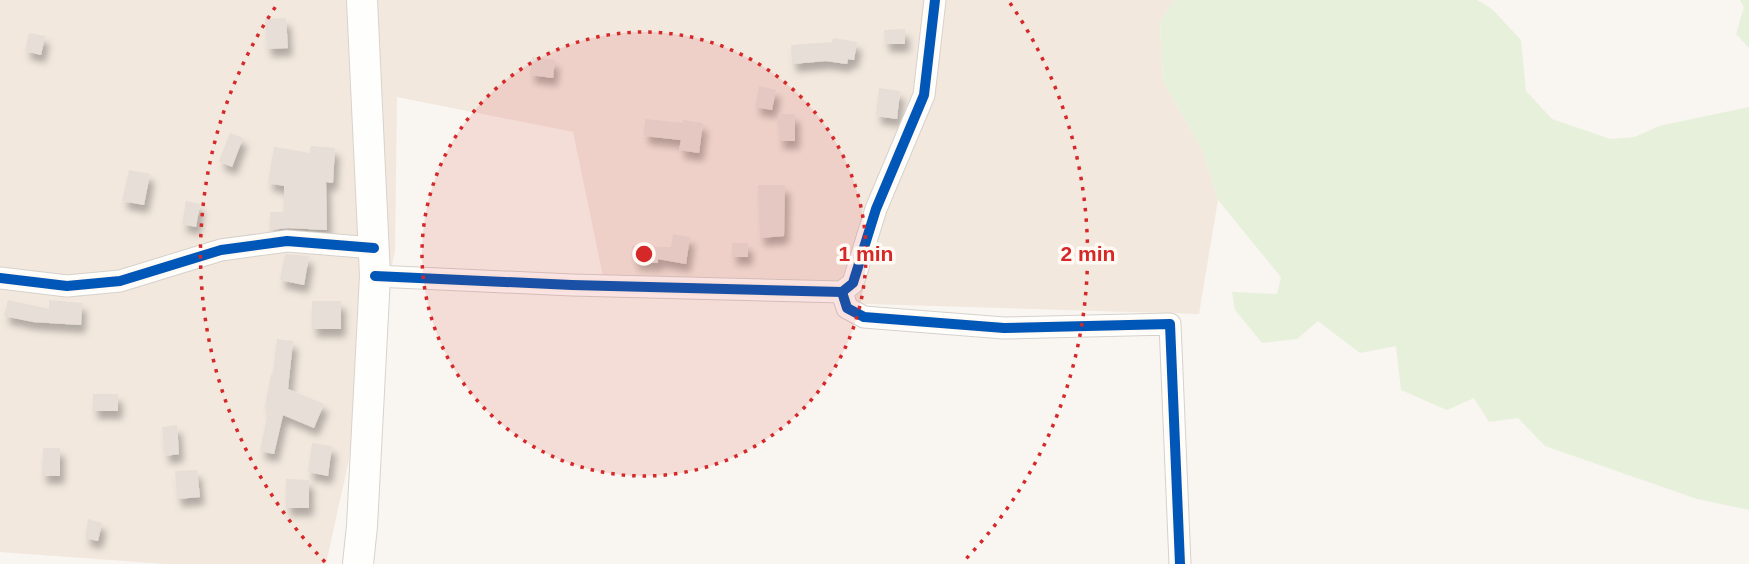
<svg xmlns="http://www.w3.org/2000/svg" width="1749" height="564" font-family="Arial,sans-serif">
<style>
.residential{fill:#f2e8de}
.green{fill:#e7f0db}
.building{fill:#e6ded7;filter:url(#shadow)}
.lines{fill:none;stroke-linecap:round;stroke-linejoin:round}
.minor-casing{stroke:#d7d1cb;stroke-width:23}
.secondary-casing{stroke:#d9d2cb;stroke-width:32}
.minor{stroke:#fefefd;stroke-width:21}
.secondary{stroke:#fefefd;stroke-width:30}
.cycleway-casing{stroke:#fffaf3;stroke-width:15}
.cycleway{stroke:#0057b8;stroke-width:10}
.ring{fill:none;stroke:#d62828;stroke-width:3.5;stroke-dasharray:3.5 7}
.centre{fill:#d62828;stroke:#fffaf3;stroke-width:3.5}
.ring-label{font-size:21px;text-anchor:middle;font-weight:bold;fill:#d62828;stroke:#fffaf3;stroke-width:7;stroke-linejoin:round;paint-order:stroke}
</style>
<defs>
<filter id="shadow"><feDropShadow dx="4.5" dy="8" stdDeviation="3.5" flood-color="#0004"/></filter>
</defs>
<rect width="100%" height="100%" fill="#f9f5f0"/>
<path class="residential" d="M0 0H1174L1160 23 1163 81 1203 151 1218 200 1199 314 607 296 573 132 397 97 395 251 326 564H166L0 552Z"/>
<g class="green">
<path d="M1174 0H1477L1492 9 1521 40 1526 91 1552 119 1610 139 1635 137 1659 126 1749 107V510L1697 499 1545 446 1518 418 1489 422 1474 398 1447 410 1401 390 1396 346 1360 353 1318 321 1297 339 1262 343 1235 310 1232 292 1277 294 1281 277 1218 200 1203 151 1163 81 1160 23Z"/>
<path d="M1740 0H1749V48L1736 34 1744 7Z"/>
</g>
<g class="building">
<path d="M286 18 288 48 267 49 265 19Z"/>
<path d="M905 29V44H885L884 30Z"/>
<path d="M29 33 45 36 41 55 25 51Z"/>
<path d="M833 38 857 42 854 60 848 59 847 64 826 61 792 64 791 45 832 42Z"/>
<path d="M532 57 555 60 553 78 530 75Z"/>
<path d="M759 86 776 90 772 110 755 107Z"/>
<path d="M879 88 900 91 897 119 876 116Z"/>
<path d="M778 114H795V141H779Z"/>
<path d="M645 119 683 123V120L703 123 699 153 679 150 681 140 644 136Z"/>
<path d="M230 133 243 138 232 167 219 161Z"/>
<path d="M311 146 335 148 333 183 326 182 327 230 288 228 270 230V212H284V186L268 183 274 147 310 153Z"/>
<path d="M129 170 150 174 144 205 122 201Z"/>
<path d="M758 185H785L784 236 760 238Z"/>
<path d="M186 201 200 204 196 227 182 224Z"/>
<path d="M673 234 690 237 686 264 658 259V263L634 262V255H631L632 246 671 247Z"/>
<rect x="732" y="243" width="16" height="14"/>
<path d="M285 254 309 256 304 285 280 280Z"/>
<path d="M8 300 49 309V300L82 303 81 325 33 322 4 316Z"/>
<rect x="312" y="301" width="29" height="28"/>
<path d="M277 339 293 341 288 389 324 404 314 428 283 415 274 454 260 451 269 408 265 407 271 374H273Z"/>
<rect x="93" y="394" width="25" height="17"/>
<path d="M177 425 179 454 165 456 162 427Z"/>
<path d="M312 443 332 446 328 476 308 472Z"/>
<path d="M43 448H60V476H42Z"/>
<path d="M197 470 200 497 177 499 175 471Z"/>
<path d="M286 479 309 480V508H286Z"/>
<path d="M88 519 102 523 98 541 85 538Z"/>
</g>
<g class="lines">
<g class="minor-casing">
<g id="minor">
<path d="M375 276 572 285 842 292 853 283 876 209 924 95 935 0"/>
<path d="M0 278 67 286 120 281 221 250 287 241 374 248"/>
<path d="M842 292 847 308 864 317 1004 328 1170 324 1180 564"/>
</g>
</g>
<g class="secondary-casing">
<path id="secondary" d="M358 564 362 526 375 276 362 0"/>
</g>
<use href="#minor" class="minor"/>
<use href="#secondary" class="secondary"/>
<g class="cycleway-casing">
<g id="cycleway">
<path d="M375 276 572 285 842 292 853 283 876 209 924 95 935 0"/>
<path d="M0 278 67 286 120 281 221 250 287 241 374 248"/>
<path d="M842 292 847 308 864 317 1004 328 1170 324 1180 564"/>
</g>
</g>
<use href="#cycleway" class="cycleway"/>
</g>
<circle cx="644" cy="254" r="222" fill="#d62828" fill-opacity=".12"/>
<g class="ring">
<circle cx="644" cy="254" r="222"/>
<path d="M325 562A444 444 0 0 1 278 3M1010 3A444 444 0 0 1 963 562"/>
</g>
<circle cx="644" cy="254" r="10" class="centre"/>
<g class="ring-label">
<text x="866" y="261">1 min</text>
<text x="1088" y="261">2 min</text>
</g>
</svg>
